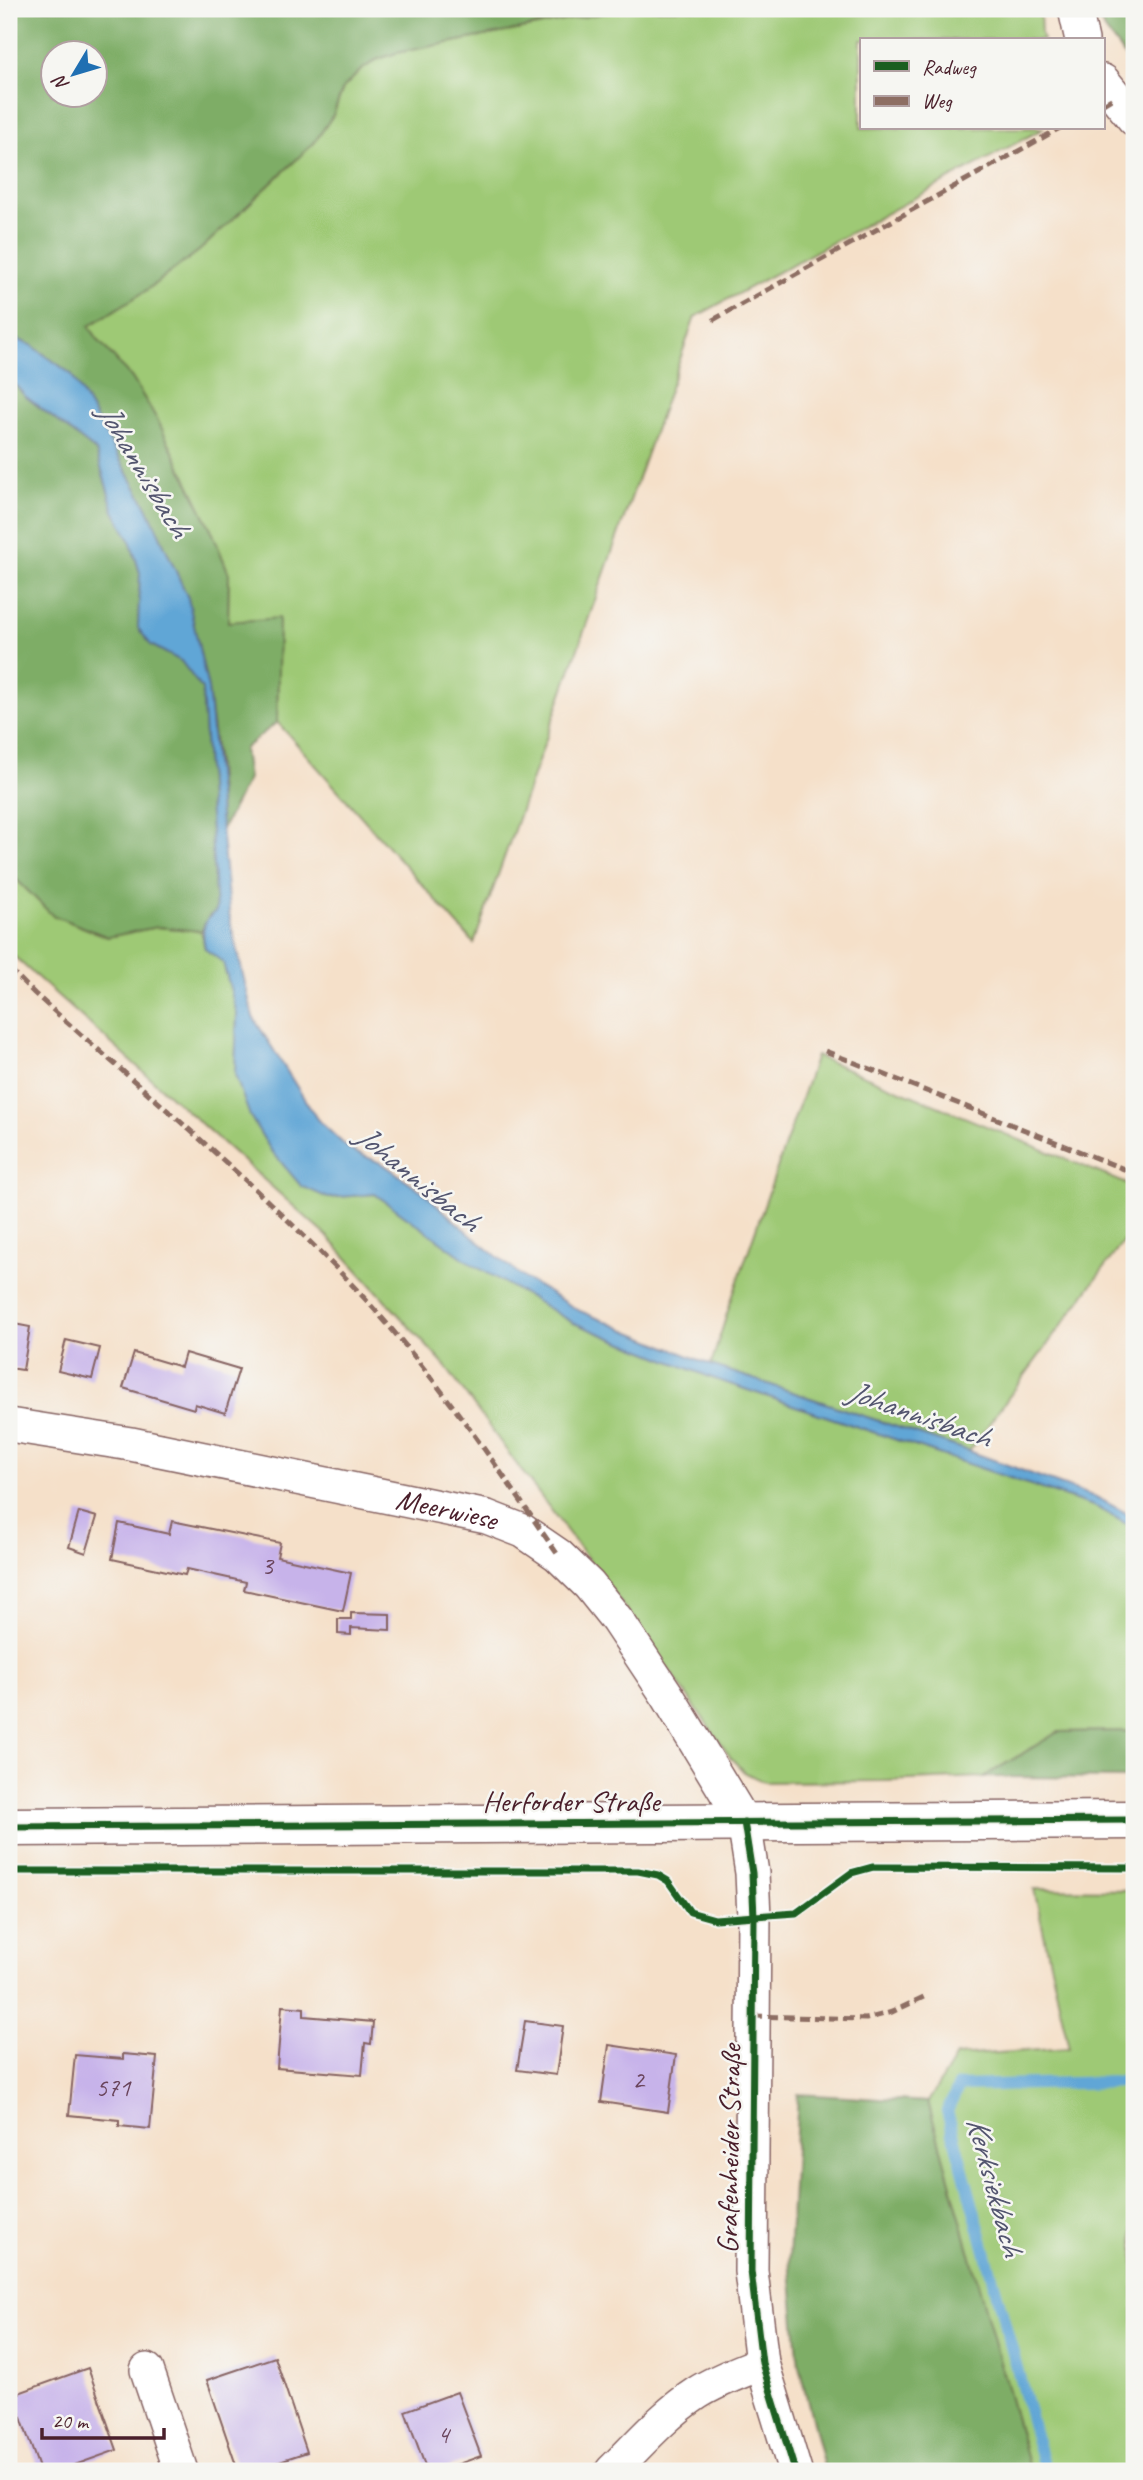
<svg xmlns="http://www.w3.org/2000/svg" width="1143" height="2480" font-family="Caveat,sans-serif">
<style>
.green{fill:#9ec975;stroke:#747450;stroke-width:2}
.forest{fill:#7ead66;stroke:#646648;stroke-width:2;fill-rule:evenodd}
.water{fill:#60a6d6;stroke:#556280;stroke-width:2}
.lines{fill:none;stroke-linecap:round;stroke-linejoin:round}
.stream{stroke:#60a6d6;stroke-width:12}
.building{fill:#c7b3ea}
.street-casing{stroke:#866362;stroke-width:36}
.primary-casing{stroke:#866362;stroke-width:41}
.street{stroke:#fff;stroke-width:33}
.primary{stroke:#fff;stroke-width:38}
.quiet{stroke:#8d6e63;stroke-width:5;stroke-dasharray:10 5;stroke-linecap:butt}
.cycleway-casing{stroke:#f6f6f2;stroke-width:11}
.cycleway{stroke:#1b5e20;stroke-width:7}
.labels{text-anchor:middle;dominant-baseline:central;stroke-width:5;stroke-linejoin:round;paint-order:stroke}
.number-label{font-size:26px;fill:#69445b}
.street-label{font-size:30px;fill:#4a1f2b;stroke:#f6f6f2}
.water-label{font-size:32px;font-style:italic;fill:#53556f;stroke:#f6f6f2}
</style>
<rect width="100%" height="100%" fill="#f6f6f2"/>
<filter id="ink" filterUnits="userSpaceOnUse"><feTurbulence type="fractalNoise" baseFrequency=".0143" numOctaves="2"/><feDisplacementMap in="SourceGraphic" scale="14" xChannelSelector="R" yChannelSelector="G"/><feConvolveMatrix kernelMatrix="1 2 1 2 8 2 1 2 1" color-interpolation-filters="sRGB"/></filter>
<filter id="wash" filterUnits="userSpaceOnUse"><feTurbulence type="fractalNoise" baseFrequency=".00686" numOctaves="4" result="noise"/><feDisplacementMap in="SourceGraphic" scale="28" xChannelSelector="R" yChannelSelector="G"/><feGaussianBlur stdDeviation="1.57" result="paint"/><feColorMatrix in="noise" values="0 0 0 0 0 0 0 0 0 0 0 0 0 0 0 0 0 1.4 0 .05"/><feComposite in="paint" operator="in"/></filter>
<g filter="url(#wash)">
<rect width="100%" height="100%" fill="#f5e0c9"/>
<g class="green">
<path d="M625 9H1040L1041 34 1043 40H861V128H1044L695 317 474 943 277 722 279 619 228 623 229 574 211 529 158 421 132 378 99 341 89 326 144 292 200 250 314 143 333 115 343 88 360 71 376 60 396 53Z"/>
<path d="M9 872 52 915 107 937 157 927 201 931 205 949 223 962 237 1014 235 1075 328 1198 375 1194 472 1264 574 1323 715 1379 1096 1507 1134 1528V1731L1058 1732 984 1777 885 1781 765 1782 745 1773 731 1758 633 1619 512 1458 445 1366 327 1236 9 952Z"/>
<path d="M816 1056 1134 1187V1227L969 1451 711 1365 730 1304Z"/>
<path d="M1034 1889 1134 1890V2471H1030L928 2102 956 2056 1069 2048Z"/>
</g>
<g class="forest">
<path d="M9 9H625L396 53 376 60 360 71 343 88 333 115 314 143 200 250 144 292 89 326 99 341 132 378 158 421 211 529 229 574 228 622 279 618 277 722 244 749 248 779 221 831 217 764 208 689 188 598 147 507 71 374 31 345 9 336ZM52 52H94V94H52Z"/>
<path d="M1097 9H1134V69L1099 21Z"/>
<path d="M9 378 25 396 96 451 114 511 130 540 140 573 138 628 151 645 181 661 202 689 216 912 209 916 201 931 157 927 108 937 52 915 9 872Z"/>
<path d="M1134 1731V1778L984 1777 1058 1732Z"/>
<path d="M798 2094 928 2102 1030 2471H825L799 2366 789 2259Z"/>
</g>
<path class="water" d="M9 336 31 345 71 374 147 507 188 598 208 689 230 920 253 1017 317 1119 350 1150 383 1164 422 1191 473 1237 524 1278 580 1311 711 1365 969 1451 1098 1498 1134 1517V1528L1096 1507 715 1379 574 1323 472 1264 375 1194 328 1198 301 1186 270 1149 250 1116 235 1075 237 1014 223 962 205 949C202 933 201 921 216 911L202 689 181 661 151 645 138 628 140 573 130 540 114 511 96 451 25 396 9 378Z"/>
<g class="lines">
<path class="stream" d="M1045 2471 947 2111 959 2086 1120 2082 1134 2078"/>
</g>
<g id="blocks">
<g class="building">
<path d="M9 1323 30 1327 23 1370 9 1368Z"/>
<path d="M66 1340 100 1348 92 1379 58 1371Z"/>
<path d="M134 1353 181 1367 185 1353 239 1369 225 1413 195 1404 194 1409 123 1388Z"/>
<path d="M79 1512 97 1517 86 1553 69 1547Z"/>
<path d="M172 1521 280 1543 277 1557 351 1573 343 1611 244 1590 246 1582 187 1569 185 1575 112 1559 119 1523 169 1534Z"/>
<path d="M351 1613 390 1614V1630L351 1628V1635L338 1634V1619H351Z"/>
<path d="M282 2006 304 2008V2016L373 2022 371 2044 365 2043 362 2075 277 2068Z"/>
<path d="M525 2021 563 2026 556 2075 517 2070Z"/>
<path d="M609 2045 676 2055 668 2112 601 2102Z"/>
<path d="M123 2054 157 2057 150 2129 119 2126V2120L69 2115 75 2055 123 2059Z"/>
<path d="M275 2357 307 2452 249 2471H238L207 2380Z"/>
<path d="M88 2368 117 2450 58 2471H40L13 2395Z"/>
<path d="M457 2392 481 2456 439 2471H427L405 2411Z"/>
</g>
</g>
</g>
<g filter="url(#ink)">
<use href="#blocks" fill-opacity="0" stroke="#866362" stroke-width="2"/>
<g class="lines">
<g class="street-casing">
<g id="street">
<path d="M1075 9 1082 40"/>
<path d="M1103 81 1134 119"/>
<path id="s1" d="M9 1425 131 1444 487 1517 523 1531 558 1555 589 1585 617 1620 667 1695 744 1822 752 1873 754 1917 751 2271 762 2363 795 2471"/>
<path d="M147 2370 181 2471"/>
<path d="M612 2471C639 2444 665 2414 697 2393 717 2380 740 2372 762 2363"/>
</g>
</g>
<g class="primary-casing">
<path id="primary" d="M9 1827 1134 1820"/>
</g>
<use href="#street" class="street"/>
<use href="#primary" class="primary"/>
<g class="quiet">
<path d="M1103 104 1115 97"/>
<path d="M713 320 1060 128"/>
<path d="M9 968 35 994C135 1083 240 1170 334 1266 420 1353 489 1455 558 1555"/>
<path d="M825 1051 1134 1173"/>
<path d="M753 2016 866 2019 892 2012 928 1995"/>
</g>
<g class="cycleway-casing">
<g id="cycleway">
<path d="M744 1822 752 1873 754 1917 751 2271 762 2363 795 2471"/>
<path d="M9 1827 1134 1820"/>
<path d="M9 1871H638L658 1875 668 1881 690 1912 715 1919 796 1913 851 1873 873 1867 1134 1868"/>
</g>
</g>
<use href="#cycleway" class="cycleway"/>
</g>
</g>
<g class="labels">
<g class="number-label">
<text x="267" y="1565">3</text>
<text x="638" y="2079">2</text>
<text x="113" y="2087">571</text>
<text x="443" y="2434">4</text>
</g>
<g class="street-label">
<text stroke="none"><textPath href="#s1" startOffset="446">Meerwiese</textPath></text>
<text x="571" y="1801">Herforder Straße</text>
<text transform="translate(729 2149) rotate(-89)">Grafenheider Straße</text>
</g>
<g class="water-label">
<text transform="translate(144 470) rotate(59)">Johannisbach</text>
<text transform="translate(418 1178) rotate(39)">Johannisbach</text>
<text transform="translate(919 1414) rotate(19)">Johannisbach</text>
<text transform="translate(995 2186) rotate(75)">Kerksiekbach</text>
</g>
</g>
<rect width="1143" height="2480" fill="none" stroke="#f6f6f2" stroke-width="35"/>
<rect x="860" y="38" width="245" height="91" fill="#f6f6f2" stroke="#b1a0a2" stroke-width="2"/>
<rect x="874" y="61" width="35" height="10" fill="#1b5e20" stroke="#b1a0a2" stroke-width="2"/>
<text x="922" y="74" font-size="21" fill="#4a1f2b">Radweg</text>
<rect x="874" y="96" width="35" height="10" fill="#8d6e63" stroke="#b1a0a2" stroke-width="2"/>
<text x="922" y="108" font-size="21" fill="#4a1f2b">Weg</text>
<g transform="translate(74 74) rotate(232)"><circle r="33" fill="#f6f6f2" stroke="#b1a0a2" stroke-width="2"/>
<path d="M0-5L12 26L0 18L-12 26Z" fill="#1f6fb2"/>
<text y="-10" font-size="19" font-weight="bold" text-anchor="middle" fill="#4a1f2b">N</text>
</g>
<path d="M42 2428v10h122v-10" fill="none" stroke="#4a1f2b" stroke-width="3.5"/>
<text x="52" y="2428" font-size="21" fill="#4a1f2b" stroke="#f6f6f2" stroke-width="5" paint-order="stroke">20 m</text>
</svg>
